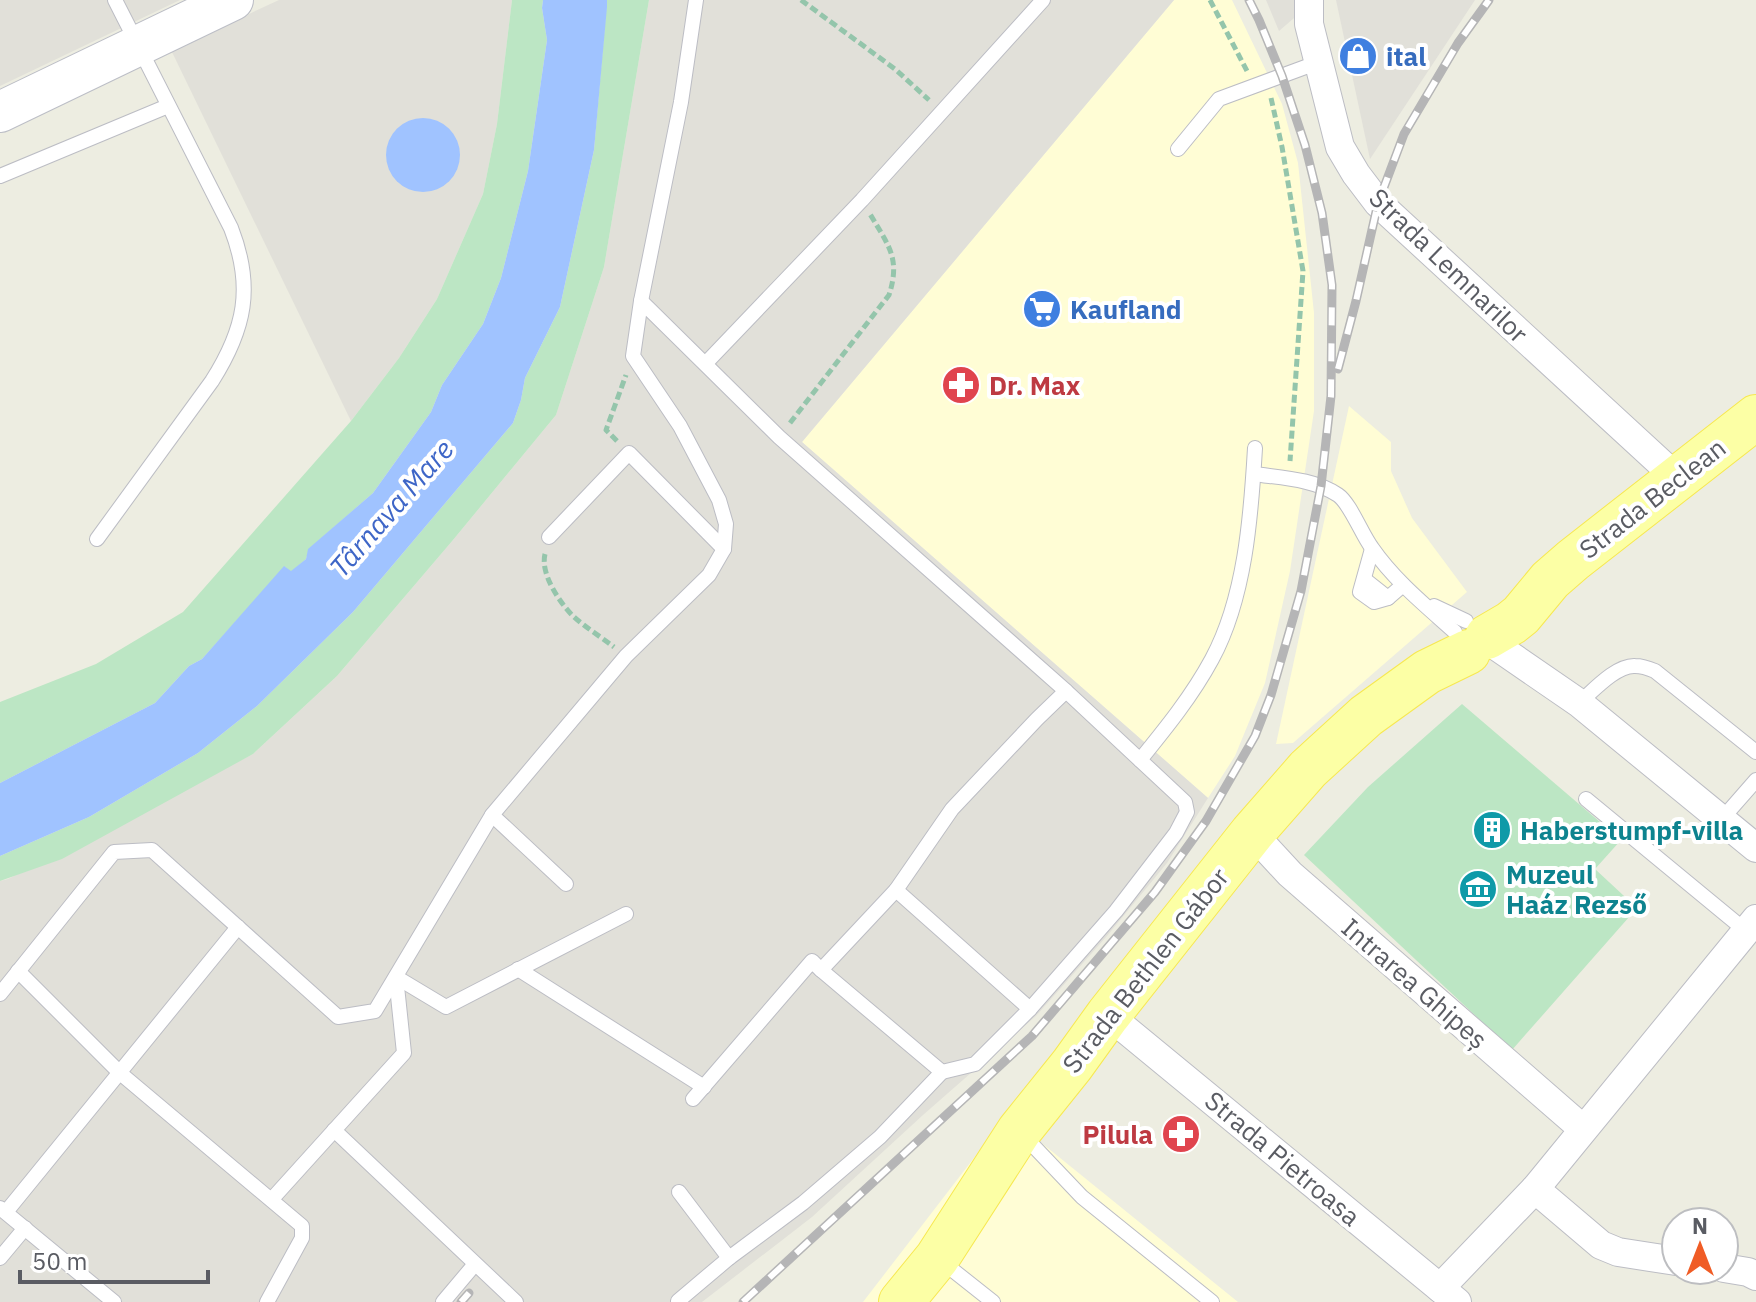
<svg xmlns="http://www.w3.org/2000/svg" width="1756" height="1302" font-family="'IBM Plex Sans',sans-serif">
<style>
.commercial{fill:#fffdd5}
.industrial{fill:#e1e0d9}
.green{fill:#bce6c4}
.water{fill:#a0c3ff}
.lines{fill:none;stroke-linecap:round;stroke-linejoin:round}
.lane-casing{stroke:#bcbdc4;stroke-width:16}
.street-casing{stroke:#bcbdc4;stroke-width:30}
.secondary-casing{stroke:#bcbec6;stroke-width:42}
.primary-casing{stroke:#f7e851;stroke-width:46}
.path{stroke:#94c5ab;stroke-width:5;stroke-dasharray:8 4;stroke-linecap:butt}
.lane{stroke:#fff;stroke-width:14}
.street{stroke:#fff;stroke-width:28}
.secondary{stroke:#fff;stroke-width:40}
.primary{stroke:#fcffa5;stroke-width:44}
.rail-casing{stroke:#b5b5b6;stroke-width:9}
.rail{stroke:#fff;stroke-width:6;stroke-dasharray:18;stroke-linecap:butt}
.labels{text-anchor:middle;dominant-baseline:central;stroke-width:8;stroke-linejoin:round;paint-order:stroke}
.shop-label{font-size:26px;font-weight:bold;fill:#366cbe;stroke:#fff;text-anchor:start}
.street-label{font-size:26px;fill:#5a5c63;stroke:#fff}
.health-label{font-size:26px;font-weight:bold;fill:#be3a42;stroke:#fff;text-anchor:start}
.culture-label{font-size:26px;font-weight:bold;fill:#0d838f;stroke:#fff;text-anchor:start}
.water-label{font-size:28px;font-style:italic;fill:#3e66c7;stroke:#fff}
</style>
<rect width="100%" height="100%" fill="#edede1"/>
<g class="commercial">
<path d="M1174 0H1232L1282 104 1298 163 1314 313V411L1290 571 1265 683 1235 756 1208 798 802 442Z"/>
<path d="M1349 406 1391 442V471L1412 518 1467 592 1293 743 1276 744Z"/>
<path d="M1007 1115 1238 1302H863Z"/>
</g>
<g class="industrial">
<path d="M0 0H180L0 86Z"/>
<path d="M279 0H512L497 124 483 194 437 299 399 358 351 421 171 50Z"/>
<path d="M649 0H1174L802 442 1208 798 1167 863 1107 936 1036 1016 923 1115 812 1217 702 1302H0V881L8 879 253 754 337 676 453 540 556 415 604 267Z"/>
<path d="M1266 0H1315L1279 31Z"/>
<path d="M1336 0H1475L1370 159Z"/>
</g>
<g class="green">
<path d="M512 0H543L542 8 547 40 528 171 501 278 483 324 442 385 431 412 373 493 309 549 306 559 291 572 285 567 202 659 189 666 155 703 0 783V702L96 664 183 612 351 421 399 358 437 299 483 194 497 124Z"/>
<path d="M607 0H649L604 267 556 415 453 540 337 676 253 754 62 859 0 881V856L89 817 198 753 257 706 353 612 513 423 521 400 525 378 560 307 594 150Z"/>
<path d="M1462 704 1621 840 1595 869 1637 908 1512 1050 1304 855 1368 787Z"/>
</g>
<g class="water">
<path d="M543 0H607V7L594 150 560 307 525 378 521 400 513 423 353 612 257 706 198 753 89 817 0 856V783L155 703 189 666 202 659 284 566 291 571 306 559 308 549 373 493 431 412 442 385 483 324 501 278 528 171 547 40 542 8Z"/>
<circle cx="423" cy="155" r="37"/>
</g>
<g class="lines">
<g class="lane-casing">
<g id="lane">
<path d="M1178 149 1219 99 1319 62"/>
<path d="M0 176 168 106"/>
<path d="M641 301 779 437 1066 691 1185 802 1187 812 1176 833 1116 911 1030 1009 975 1064 942 1072"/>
<path d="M706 363 862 200 1043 0"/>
<path d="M1254 474C1282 478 1314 479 1338 495 1350 503 1362 535 1372 548 1394 580 1426 606 1455 632"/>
<path d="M549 537 629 453 724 549"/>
<path d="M97 539 212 381C245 329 254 287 231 228L115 0"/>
<path d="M1372 549 1360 592 1374 602 1388 598 1403 585"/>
<path d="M1364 579 1388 598"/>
<path d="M1434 606 1466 621"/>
<path d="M1579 703C1593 691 1616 665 1635 666 1642 666 1648 668 1655 671L1756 752"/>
<path d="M1140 760C1166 728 1192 696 1212 659 1245 598 1251 517 1255 448"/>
<path d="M1586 799 1746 931"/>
<path d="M1721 820 1756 780"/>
<path d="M566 884 492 815 626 656 709 575 724 549 726 524 719 500 680 426 633 356 641 301 681 102 696 0"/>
<path d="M518 969 704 1087"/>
<path d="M18 971 120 1073 302 1226V1238L267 1302"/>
<path d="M396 977 446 1007 626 914"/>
<path d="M0 994 114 852 152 850 338 1017 375 1011 492 815"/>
<path d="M1030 1009 896 890 952 809 1037 719 1066 691"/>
<path d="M693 1099 812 961 821 970"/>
<path d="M334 1130 516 1302"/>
<path d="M1024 1136 1082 1197 1212 1302"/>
<path d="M679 1192 729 1258"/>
<path d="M272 1199 404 1053 396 977"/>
<path d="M0 1208 114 1302"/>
<path d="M6 1212 238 927"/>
<path d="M0 1258 25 1228"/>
<path d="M940 1260 993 1302"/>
<path d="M678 1301 729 1258 803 1203 880 1137 942 1072 821 970 896 890"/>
<path d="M443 1302 475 1264"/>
</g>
</g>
<g class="street-casing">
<g id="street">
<path d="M1309 0V24L1340 147 1356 174 1378 203 1677 478"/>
<path d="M1486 639 1579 703 1756 848"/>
<path d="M1252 833 1290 874 1583 1129"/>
<path d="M1108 1015 1457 1302"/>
<path d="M1535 1189 1601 1245 1618 1252 1676 1261"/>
<path d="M1724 1268 1748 1272 1756 1276"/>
<path d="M1440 1288 1535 1189 1756 919"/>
</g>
</g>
<g class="secondary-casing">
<path id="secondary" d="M0 112 233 0"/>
</g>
<g class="primary-casing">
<g id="primary">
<path d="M1487 637 1511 623 1521 615 1550 580 1573 560 1756 417"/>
<path d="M901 1302 937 1258 1019 1131 1072 1065 1108 1015 1252 833 1308 769 1366 716 1427 672 1468 652"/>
</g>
</g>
<g class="path">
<path d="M801 0 895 69 929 100"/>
<path d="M1210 0 1247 71"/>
<path d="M1271 98 1282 147 1303 271 1290 461"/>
<path d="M790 423 889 295C901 258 888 245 870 214"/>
<path d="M617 441 606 430 626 375"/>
<path d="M545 554C540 573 559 602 573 616 585 627 601 637 614 647"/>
</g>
<use href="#lane" class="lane"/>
<use href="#street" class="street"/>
<use href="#secondary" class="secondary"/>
<use href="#primary" class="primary"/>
<g class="rail-casing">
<g id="rail">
<path d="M1338 369 1356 301 1378 203 1404 134 1458 43 1489 0"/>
<path d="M461 1302 469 1293"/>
<path d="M743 1302 1032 1036 1155 892 1206 821 1255 736 1271 695 1301 591 1321 486 1331 396 1332 285 1322 213 1305 145 1282 76 1259 20 1249 0"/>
</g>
</g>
<use href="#rail" class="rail"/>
</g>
<defs>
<g id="shop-disc" transform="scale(2)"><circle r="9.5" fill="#3f7fe0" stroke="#fff"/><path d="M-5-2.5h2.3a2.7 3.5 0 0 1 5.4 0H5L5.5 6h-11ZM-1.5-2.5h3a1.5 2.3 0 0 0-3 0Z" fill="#fff"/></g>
<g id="supermarket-disc" transform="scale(2)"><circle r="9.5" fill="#3f7fe0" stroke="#fff"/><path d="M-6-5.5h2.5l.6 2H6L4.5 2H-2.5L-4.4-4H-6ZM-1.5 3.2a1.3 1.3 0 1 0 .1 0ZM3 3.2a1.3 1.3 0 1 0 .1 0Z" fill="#fff"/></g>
<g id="pharmacy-disc" transform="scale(2)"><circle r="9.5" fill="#e0444e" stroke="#fff"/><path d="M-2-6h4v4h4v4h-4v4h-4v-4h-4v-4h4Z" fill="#fff"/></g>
<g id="building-disc" transform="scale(2)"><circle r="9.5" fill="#0f9aa8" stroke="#fff"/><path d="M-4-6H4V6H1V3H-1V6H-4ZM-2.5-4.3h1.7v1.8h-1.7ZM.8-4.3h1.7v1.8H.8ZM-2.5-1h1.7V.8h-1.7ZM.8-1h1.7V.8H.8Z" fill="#fff"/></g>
<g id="museum-disc" transform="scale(2)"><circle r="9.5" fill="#0f9aa8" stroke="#fff"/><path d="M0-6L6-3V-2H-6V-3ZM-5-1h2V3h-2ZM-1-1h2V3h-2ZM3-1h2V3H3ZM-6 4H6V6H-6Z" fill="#fff"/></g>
</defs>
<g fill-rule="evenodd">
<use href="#shop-disc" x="1358" y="56"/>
<use href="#supermarket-disc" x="1042" y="309"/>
<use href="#pharmacy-disc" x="961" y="385"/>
<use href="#building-disc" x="1492" y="830"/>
<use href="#museum-disc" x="1478" y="889"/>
<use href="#pharmacy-disc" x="1181" y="1134"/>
</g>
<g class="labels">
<g class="shop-label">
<text x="1386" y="56">ital</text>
<text x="1070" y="309">Kaufland</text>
</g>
<g class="street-label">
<text transform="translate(1449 265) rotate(44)">Strada Lemnarilor</text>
<text transform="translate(1652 498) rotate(-38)">Strada Beclean</text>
<text transform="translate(1145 970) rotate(-52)">Strada Bethlen Gábor</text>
<text transform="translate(1415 983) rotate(41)">Intrarea Ghipeș</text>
<text transform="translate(1283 1158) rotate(40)">Strada Pietroasa</text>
</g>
<g class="health-label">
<text x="989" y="385">Dr. Max</text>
<text x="1153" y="1134" text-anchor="end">Pilula</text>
</g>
<g class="culture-label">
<text x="1520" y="830">Haberstumpf-villa</text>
<text x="1506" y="874">Muzeul<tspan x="1506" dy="30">Haáz Rezső</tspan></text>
</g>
<g class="water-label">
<text transform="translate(391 508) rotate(-49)">Târnava Mare</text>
</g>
</g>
<g transform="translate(1700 1246)"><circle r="38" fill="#ffffff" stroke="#bdbec1" stroke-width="2"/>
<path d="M0-6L14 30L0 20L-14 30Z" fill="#f05c25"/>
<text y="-12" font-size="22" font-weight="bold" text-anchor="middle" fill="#5a5c63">N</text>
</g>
<path d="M20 1270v12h188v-12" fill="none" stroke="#5a5c63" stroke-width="4"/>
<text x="32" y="1270" font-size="24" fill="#5a5c63" stroke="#ffffff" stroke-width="6" paint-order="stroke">50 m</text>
</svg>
